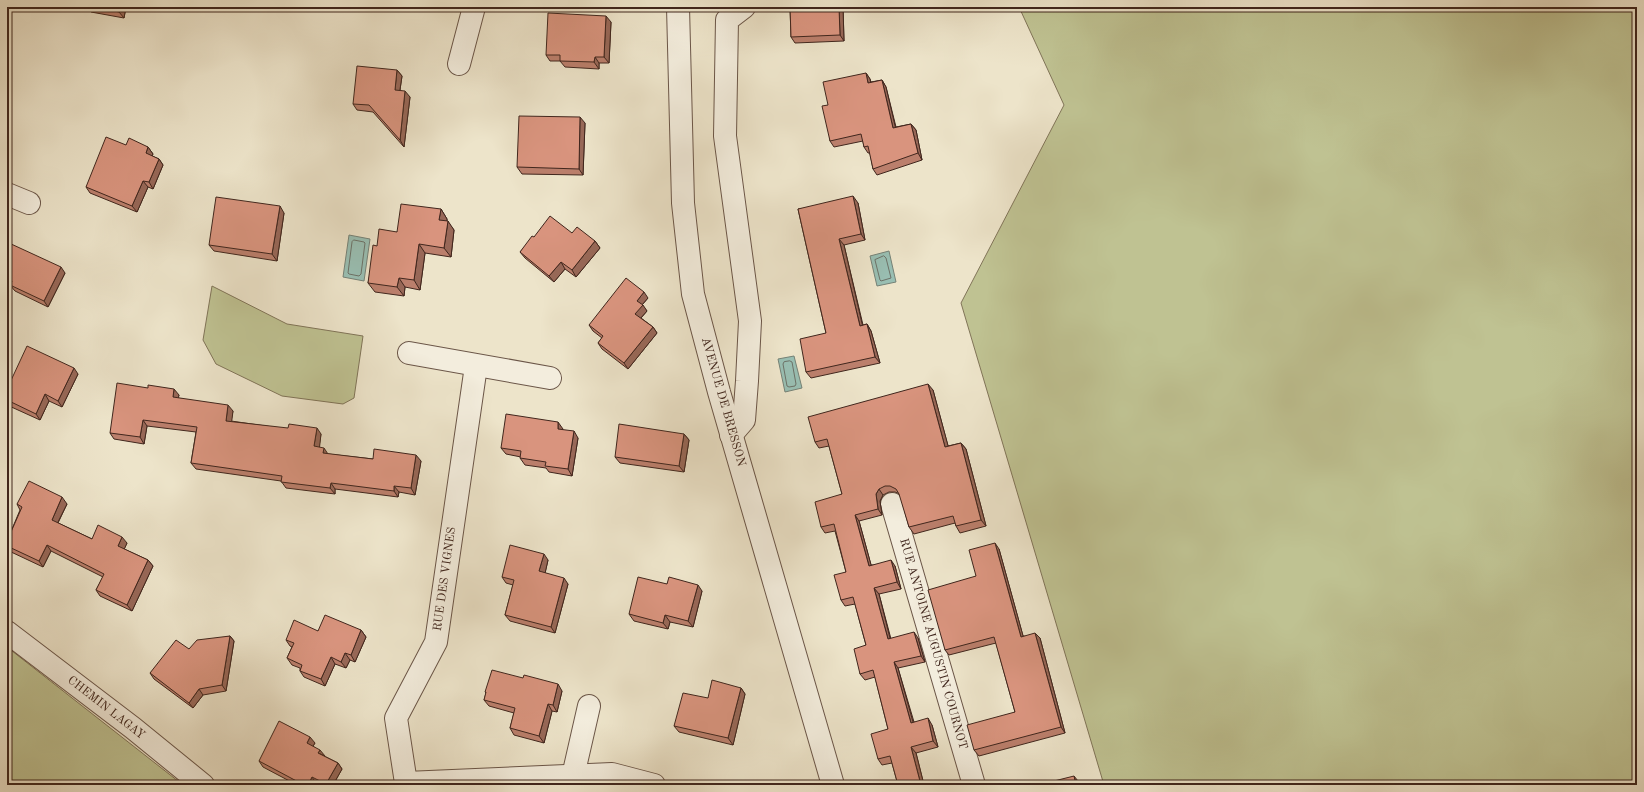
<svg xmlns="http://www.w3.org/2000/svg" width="1644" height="792" font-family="'Old Standard TT',serif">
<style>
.green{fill:#bfc292;stroke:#807458}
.water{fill:#99bfb3;stroke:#758277}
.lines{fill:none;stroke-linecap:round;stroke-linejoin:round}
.shore{stroke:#6c7268;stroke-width:1}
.minor-casing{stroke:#6b5648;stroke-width:24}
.minor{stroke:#f3eddd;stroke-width:22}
.wall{fill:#bb7f6c;stroke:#40261d}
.shaded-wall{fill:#986858;stroke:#40261d}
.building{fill:#d9947e;stroke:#40261d}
.labels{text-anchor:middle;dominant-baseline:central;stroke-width:3;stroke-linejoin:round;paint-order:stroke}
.street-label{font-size:12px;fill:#40261d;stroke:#f3eddd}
</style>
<rect width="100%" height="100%" fill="#ede4ca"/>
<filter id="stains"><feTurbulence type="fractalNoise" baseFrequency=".005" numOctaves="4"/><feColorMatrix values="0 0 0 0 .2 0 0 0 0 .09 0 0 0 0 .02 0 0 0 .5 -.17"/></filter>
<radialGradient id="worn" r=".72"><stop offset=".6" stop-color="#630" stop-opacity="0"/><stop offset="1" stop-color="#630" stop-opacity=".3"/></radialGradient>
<g class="green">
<path d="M1019 7H1637V785H1104L961 303 1064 105Z"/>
<path d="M212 286 287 324 363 336 354 398 343 404 282 396 216 364 203 340Z"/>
<path d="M7 647 183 785H7Z"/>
</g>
<g class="water">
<path d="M349 235 370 239 364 281 343 277Z"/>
<path d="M889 251 896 282 877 286 870 256Z"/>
<path d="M794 356 802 388 785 392 778 359Z"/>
</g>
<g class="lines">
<g class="shore">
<path d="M354 240 364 242 365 243 361 274 359 276 349 274 348 273 352 242Z"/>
<path d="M884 256 886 258 891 278 881 281 880 280 875 260Z"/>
<path d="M790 361 792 362 796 384 795 386 789 387 787 386 783 364 784 362Z"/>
</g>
<g class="minor-casing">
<g id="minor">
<path d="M678 7 683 203 693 294 719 392 833 785"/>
<path d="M459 64 474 7"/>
<path d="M7 194 29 203"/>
<path d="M409 353 550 378"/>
<path d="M731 435 744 420 747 381 750 321 725 136 727 20 744 7"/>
<path d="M892 504 974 785"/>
<path d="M7 632 133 728 203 785"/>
<path d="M573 776 589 706"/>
<path d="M406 783 612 774 654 785"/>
<path d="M405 785 406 783 396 718 436 642 476 366"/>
</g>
</g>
<use href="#minor" class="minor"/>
</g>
<g class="wall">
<path d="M87 7H126L124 18 91 12Z"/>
<path d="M790 7H843L844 41 795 43 791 37Z"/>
<path d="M611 22 609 63H599V69L565 67 560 61H550L546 55Z"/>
<path d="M397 70 402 76 400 90 410 97 404 147 373 112 357 110 353 104Z"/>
<path d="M866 73 870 79 871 82 882 80 886 87 896 127 911 124 916 130 922 160 877 175 873 169 870 153H868L864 147 863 141 834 147 830 141 828 105Z"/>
<path d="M585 123 583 175 522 174 517 167Z"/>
<path d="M126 145 148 147 153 154 152 156 159 159 163 165 153 189 148 187 137 212 90 193 86 187Z"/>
<path d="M858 203 865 240 844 245 863 325 867 324 871 331 880 363 811 378 806 372 826 333 798 209Z"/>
<path d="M441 209 447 219V221L454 230 451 257 425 253 420 290 405 287 404 296 375 292 368 283 377 246 397 232Z"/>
<path d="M284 213 277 261 214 251 209 245Z"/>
<path d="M572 233 595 241 600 248 576 277 565 269 554 282 525 258 520 252 534 237Z"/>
<path d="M7 247 65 273 48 307 15 291 10 285 11 284 7 279 10 274 7 273Z"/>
<path d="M648 298 642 305 647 311 641 318 653 327 657 333 628 369 602 349 598 343 602 338 593 331 589 325Z"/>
<path d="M78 374 62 407 49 401 40 420 7 405V389Z"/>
<path d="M933 390 948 446 961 443 966 449 986 526 960 533 956 526 955 523 914 534 909 527 900 494 895 492H889L883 495 880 501 882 515 859 521 871 565 895 566 901 589 879 594 891 639 918 638 925 662 898 668 914 722 932 725 938 747 916 753 924 785H898L892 763 882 765 878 759 888 729 875 677 865 680 860 674 866 645 855 604 845 606 841 600 846 572 835 531 825 533 821 527 842 494 829 446 819 448 815 442Z"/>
<path d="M179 395 178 398 233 411 231 421 321 434 319 447 328 454 373 459 421 461 415 495 399 492 398 497 335 489V494L286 488 281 481 196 469 191 463 196 432 147 426 144 444 114 439 110 433Z"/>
<path d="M563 429 562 430 578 438 572 476 549 472 546 468 525 465 520 458 521 457 506 454 501 448Z"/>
<path d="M684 434 689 440 684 472 620 463 615 457Z"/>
<path d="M17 504H67L58 523 92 539 127 543 124 549 148 560 153 566 132 611 100 596 96 590 103 577 51 551 43 567 9 551 7 548V541L20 510Z"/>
<path d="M999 549 1023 636 1040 638 1065 733 979 756 974 750 1015 712 996 643 949 655 945 650 976 576Z"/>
<path d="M548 560 545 573 568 584 555 633 510 621 505 615 513 585 506 583 502 577Z"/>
<path d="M667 584 702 591 693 627 670 622 668 629 634 621 629 614Z"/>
<path d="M361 630 366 637 355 662 350 660 346 668 335 664 325 686 304 677 300 671V668L292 665 287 658 292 647 290 646 286 640 318 631Z"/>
<path d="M230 636 234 641 226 691 203 695 193 708 154 679 150 673 189 649Z"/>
<path d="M741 688 745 694 733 745 679 732 674 726 708 698Z"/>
<path d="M562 691 557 712 552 711 544 743 514 735 510 728 514 713 489 706 484 700 486 693 485 692Z"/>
<path d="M315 743 313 746 324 756 338 763 342 769 333 785H319L316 783 315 785H297L263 767 259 761Z"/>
</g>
<g class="shaded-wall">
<path d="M120 7H126L124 18 119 12Z"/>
<path d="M839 7H843L844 41 840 35Z"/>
<path d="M606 16 611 22 609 63 604 57Z"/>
<path d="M595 57 599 63V69L594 62Z"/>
<path d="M397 70 402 76 399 96 395 90Z"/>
<path d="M866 73 870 79 872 89 868 83Z"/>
<path d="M882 80 886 87 897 134 893 128Z"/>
<path d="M405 91 410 97 404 147 400 140Z"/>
<path d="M580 117 585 123 583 175 579 169Z"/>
<path d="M911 124 916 130 922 160 918 153Z"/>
<path d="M148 147 153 154 150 159 146 153Z"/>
<path d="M159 159 163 165 153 189 149 182Z"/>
<path d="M143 181 148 187 137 212 132 206Z"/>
<path d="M853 196 858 203 865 240 861 234Z"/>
<path d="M280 206 284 213 277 261 272 254Z"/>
<path d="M441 209 447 219 446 229 439 220Z"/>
<path d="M448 221 454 230 451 257 444 248Z"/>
<path d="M839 239 844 245 864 332 860 326Z"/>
<path d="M595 241 600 248 576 277 572 270Z"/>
<path d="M419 244 425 253 420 290 414 280Z"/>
<path d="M561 262 565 269 554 282 549 276Z"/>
<path d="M61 267 65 273 48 307 44 301Z"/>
<path d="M399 278 405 287 404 296 397 287Z"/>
<path d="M644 292 648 298 641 306 643 305 647 311 639 320 635 314 637 301Z"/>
<path d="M867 324 871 331 880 363 875 357Z"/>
<path d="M653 327 657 333 628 369 624 363Z"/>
<path d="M74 368 78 374 62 407 58 401Z"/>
<path d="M928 384 933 390 950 453 945 447Z"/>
<path d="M174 389 179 395 177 404 173 397Z"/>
<path d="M45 394 49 401 40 420 36 414Z"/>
<path d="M228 405 233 411 231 427 226 421Z"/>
<path d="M143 420 147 426 144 444 140 437Z"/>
<path d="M558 422 563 429 562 435 558 429Z"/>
<path d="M317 428 321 434 319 452 314 446Z"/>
<path d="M574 431 578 438 572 476 568 469Z"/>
<path d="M684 434 689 440 684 472 679 466Z"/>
<path d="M961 443 966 449 986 526 981 520Z"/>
<path d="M324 448 328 454 323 453Z"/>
<path d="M416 455 421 461 415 495 411 488Z"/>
<path d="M331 483 335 489V494L330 488Z"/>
<path d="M394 486 399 492 398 497 394 491Z"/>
<path d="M879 489 883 495 880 501 882 515 878 509 876 494Z"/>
<path d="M62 497 67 504 56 526 52 520Z"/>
<path d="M855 515 859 521 873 572 869 566Z"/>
<path d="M122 537 127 543 123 552 118 546Z"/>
<path d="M995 543 999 549 1025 643 1021 637Z"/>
<path d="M47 545 51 551 43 567 39 561Z"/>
<path d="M544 554 548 560 544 578 539 571Z"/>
<path d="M148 560 153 566 132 611 127 605Z"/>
<path d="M891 560 895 566 901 589 897 582Z"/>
<path d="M564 578 568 584 555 633 551 627Z"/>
<path d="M698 585 702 591 693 627 688 621Z"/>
<path d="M874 588 879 594 892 646 888 639Z"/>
<path d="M665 615 670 622 668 629 663 623Z"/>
<path d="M361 630 366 637 355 662 351 655Z"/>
<path d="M914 632 918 638 925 662 921 656Z"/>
<path d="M1035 633 1040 638 1065 733 1061 727Z"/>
<path d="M230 636 234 641 226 691 222 685Z"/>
<path d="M345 653 350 660 346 668 341 662Z"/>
<path d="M331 657 335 664 325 686 321 679Z"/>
<path d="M894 662 898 668 915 729 911 723Z"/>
<path d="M558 684 562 691 557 712 553 705Z"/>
<path d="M741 688 745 694 733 745 728 738Z"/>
<path d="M199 689 203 695 193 708 189 703Z"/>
<path d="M548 704 552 711 544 743 539 736Z"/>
<path d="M928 718 932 725 938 747 933 741Z"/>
<path d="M310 737 315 743 311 749 307 743Z"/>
<path d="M911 747 916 753 924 785H921Z"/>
<path d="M320 750 325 756 318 753Z"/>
<path d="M338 763 342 769 333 785H327L326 784Z"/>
<path d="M1074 776 1078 781 1079 785H1076Z"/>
<path d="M312 777 316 783 315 785H308Z"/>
</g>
<g class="building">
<path d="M94 7H120L119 12Z"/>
<path d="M790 7H839L840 35 791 37Z"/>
<path d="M548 13 606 16 604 57H595L594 62 560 61V55H546Z"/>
<path d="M357 66 397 70 395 90 405 91 400 140 369 105 353 104Z"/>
<path d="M866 73 868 83 882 80 893 128 911 124 918 153 873 169 868 146 864 147 861 134 830 141 822 106 828 105 823 82Z"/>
<path d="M519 116 580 117 579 169 517 167Z"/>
<path d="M106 137 126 145 129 138 148 147 146 153 159 159 149 182 143 181 132 206 86 187Z"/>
<path d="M853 196 861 234 839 239 860 326 867 324 875 357 806 372 800 339 826 333 798 209Z"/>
<path d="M216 197 280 206 272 254 209 245Z"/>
<path d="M401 204 441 209 439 220 448 221 444 248 419 244 414 280 399 278 397 287 368 283 373 245 377 246 379 229 397 232Z"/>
<path d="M550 216 572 233 577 227 595 241 572 270 561 262 549 276 520 252 532 236 534 237Z"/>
<path d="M9 243 61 267 44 301 10 285 12 281 7 279 11 271 7 269V247Z"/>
<path d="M626 278 644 292 637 301 643 305 635 314 653 327 624 363 598 343 603 336 589 325Z"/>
<path d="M27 346 74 368 58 401 45 394 36 414 7 400V389Z"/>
<path d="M117 383 148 388V385L174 389 173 397 228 405 226 421 288 428 289 424 317 428 314 446 324 448 323 453 373 459 374 449 416 455 411 488 394 486V491L331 483 330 488 281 482 282 476 191 463 197 427 143 420 140 437 110 433Z"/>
<path d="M928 384 945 447 961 443 981 520 956 526 953 516 909 527 899 494 896 489 890 486H885L879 489 876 494 878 509 855 515 869 566 891 560 897 582 874 588 888 639 914 632 921 656 894 662 911 723 928 718 933 741 911 747 921 785H898L890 756 878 759 871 734 888 729 873 670 860 674 854 649 866 645 853 597 841 600 834 575 846 572 834 524 821 527 815 502 842 494 827 439 815 442 808 417Z"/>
<path d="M506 414 558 422V429L574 431 568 469 545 466 546 462 520 458 521 451 501 448Z"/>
<path d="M619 424 684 434 679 466 615 457Z"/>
<path d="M29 481 62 497 52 520 92 539 98 525 122 537 118 546 148 560 127 605 96 590 104 574 47 545 39 561 7 546V541L22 507 17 504Z"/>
<path d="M995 543 1021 637 1035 633 1061 727 974 750 967 725 1015 712 994 637 945 650 928 590 976 576 969 550Z"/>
<path d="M510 545 544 554 539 571 564 578 551 627 505 615 514 580 502 577Z"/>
<path d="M638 577 667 584 669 577 698 585 688 621 665 615 663 623 629 614Z"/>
<path d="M325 615 361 630 351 655 345 653 341 662 331 657 321 679 300 671 302 665 287 658 294 643 286 640 294 620 318 631Z"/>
<path d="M230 636 222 685 199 689 189 703 150 673 176 640 189 649 197 640Z"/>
<path d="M492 670 523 678 524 675 558 684 553 705 548 704 539 736 510 728 515 708 484 700 486 692H485Z"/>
<path d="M712 680 741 688 728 738 674 726 683 693 708 698Z"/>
<path d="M279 721 310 737 307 743 320 750 318 753 338 763 326 784 312 777 308 785H304L259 761Z"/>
<path d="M1074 776 1076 785H1038Z"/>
</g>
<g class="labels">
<g class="street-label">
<text transform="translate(723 402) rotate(74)">AVENUE DE BRESSON</text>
<text transform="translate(445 579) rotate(-82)">RUE DES VIGNES</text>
<text transform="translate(933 644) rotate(74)">RUE ANTOINE AUGUSTIN COURNOT</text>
<text transform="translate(106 708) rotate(38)">CHEMIN LAGAY</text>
</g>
</g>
<rect width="1644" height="792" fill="none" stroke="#ede4ca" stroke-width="24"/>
<rect x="8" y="8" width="1628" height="776" fill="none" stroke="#40261d" stroke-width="2"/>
<rect x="12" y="12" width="1620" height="768" fill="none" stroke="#40261d"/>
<rect width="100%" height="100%" filter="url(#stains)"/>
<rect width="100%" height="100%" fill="url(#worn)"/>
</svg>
